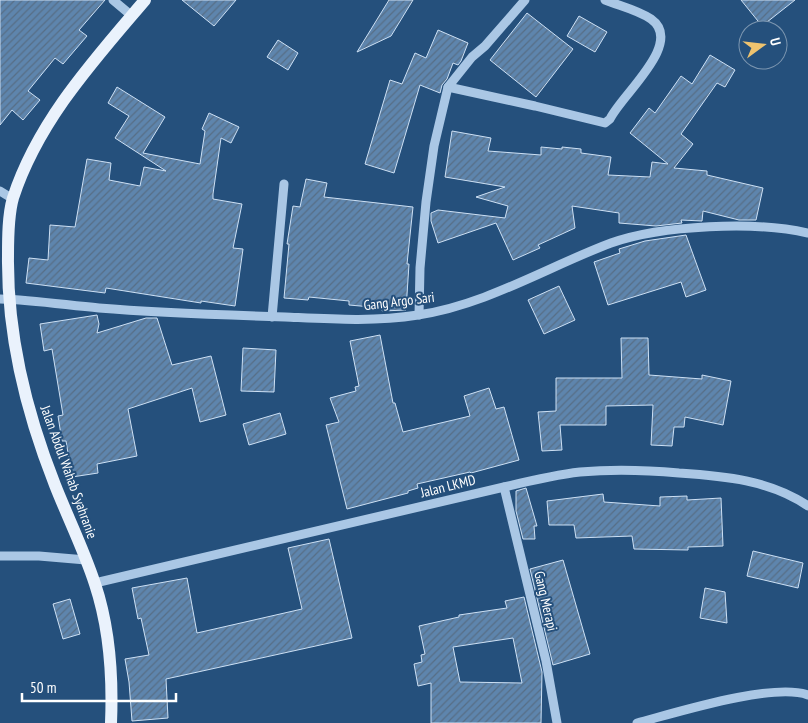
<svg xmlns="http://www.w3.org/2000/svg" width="808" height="723" font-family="'PT Sans Narrow',sans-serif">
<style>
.building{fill:url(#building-hatch);stroke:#cde0f4;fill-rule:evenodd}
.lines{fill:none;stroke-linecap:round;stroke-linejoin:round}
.minor{stroke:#aac7e5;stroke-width:9}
.major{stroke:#eaf2fc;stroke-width:12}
.labels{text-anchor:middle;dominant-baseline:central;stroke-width:4;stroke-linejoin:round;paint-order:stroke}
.street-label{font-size:14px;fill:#fff;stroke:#25507c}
</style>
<defs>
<pattern id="building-hatch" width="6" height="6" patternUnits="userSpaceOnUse" patternTransform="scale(1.25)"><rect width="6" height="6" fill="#5e85ad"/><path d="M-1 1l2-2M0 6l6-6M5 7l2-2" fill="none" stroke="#576e86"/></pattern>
</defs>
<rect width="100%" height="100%" fill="#25507c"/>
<g class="building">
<path d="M0 0H105L79 30 87 36 63 64 55 58 28 91 40 100 23 120 12 110 0 125Z"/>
<path d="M182 0H236L214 26Z"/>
<path d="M389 0H413L391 36 357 52Z"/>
<path d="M741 0H795L762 26Z"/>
<path d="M527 13 573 49 536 97 490 60Z"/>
<path d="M579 16 607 32 595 52 567 36Z"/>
<path d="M438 30 468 43 461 61 458 65 453 63 447 79 442 85 440 93 420 85 394 173 365 164 390 80 402 84 415 53 426 58Z"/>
<path d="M278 40 298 53 288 70 267 57Z"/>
<path d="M710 55 735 70 725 87 717 83 681 134 693 144 674 168 707 171V175L763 188 756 220H739L703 211 702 221 681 220 682 223 656 226 619 223V213L572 206 575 228 538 245 540 248 513 260 496 223 438 243 431 221V213L438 210 505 218 508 206 476 197 505 187 445 177 452 131 491 138 488 151 541 155V147L562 149V147L581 149V153L611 157 608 175 650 177 652 162 668 164 630 133 649 108 655 113 681 76 692 84Z"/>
<path d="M117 87 165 117 143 153 200 164 205 131 202 129 209 113 239 127 231 143 221 138 213 194V199L242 204 233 248 243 249 235 306 201 301V303L106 288 105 293 26 283 29 258 48 260 50 225 75 227 87 159 111 163 109 180 140 186 144 167 166 171 115 138 129 116 108 103Z"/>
<path d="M306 179 327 183 324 197 413 207 407 264H409L406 310 382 311 383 308 349 305V301L309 297 308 300 284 298 289 244H287L293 206 300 207Z"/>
<path d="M686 235 706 290 686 297 681 282 608 305 594 262 620 253 619 249 645 241Z"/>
<path d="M559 286 575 320 544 334 528 300Z"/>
<path d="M97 315 99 324 97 333 146 318H157L172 365 211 356 226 415 200 422 192 388 128 409 137 456 97 464 98 473 72 477 66 441H62L58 416 63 415 52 349 44 351 40 324Z"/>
<path d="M380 335 393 403H395L403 432 470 416 464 396 489 388 496 409 504 407 519 460 471 473 470 472 417 484 418 488 408 491V493L347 509 326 425 339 422 330 398 356 391 355 387 359 386 350 341Z"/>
<path d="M621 338H648L649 375 702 379V375L731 381 723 425 685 417 684 427H674L672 446 651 445 653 405 606 406V425H560L562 450 542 451 538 412 556 411V378H622Z"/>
<path d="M243 348 276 350 274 392 241 391Z"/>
<path d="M280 413 286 434 249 445 243 424Z"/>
<path d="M526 488 537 526H534L535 539H523L516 511V491Z"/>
<path d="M603 494 604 502 660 506V497L687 496V500L721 498 723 546 688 547V550L634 549 632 536 576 538 574 525H549L547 501Z"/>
<path d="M329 539 352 638 166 679 168 718 132 721 129 682 125 659 149 655 141 618 138 619 132 588 187 578 197 633 302 609 288 548Z"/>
<path d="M753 551 803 563 798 588 747 576Z"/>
<path d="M563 560 590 654 553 665 530 569Z"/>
<path d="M705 588 725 592 727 623 700 618Z"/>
<path d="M524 597 542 672 541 723H431V683L418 686 414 664 422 662 421 655 425 654 419 626 459 617V615L507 608 505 601ZM513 638 522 683 460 682 453 647Z"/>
<path d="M70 599 80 634 63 639 53 604Z"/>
</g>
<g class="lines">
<g class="minor">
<path d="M113 0 132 16"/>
<path d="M448 87 535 106 605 123 610 119C621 95 685 43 651 19 638 10 620 6 605 0"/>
<path d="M0 191 13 199"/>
<path d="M0 299C33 300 66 305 99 308 161 313 223 315 285 317 330 319 373 322 418 315 486 305 547 267 611 243 662 225 756 221 808 233"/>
<path d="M419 315 420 268 426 202 434 146 448 87 472 57 485 46 525 0"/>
<path d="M272 317 284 184"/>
<path d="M504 487 546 661 557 723"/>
<path d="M0 556H39L86 560"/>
<path d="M95 583 504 487C529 481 554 475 580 472 613 469 646 470 679 473 724 476 770 480 808 506"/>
<path d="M637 723C675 713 773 682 808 695"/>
</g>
<path class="major" d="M111 723C113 675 110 629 95 584 84 550 68 518 55 485 26 412 7 335 8 256 8 238 8 215 13 198 38 121 94 60 145 0"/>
</g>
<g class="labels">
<g class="street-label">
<text transform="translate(399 301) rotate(-7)">Gang Argo Sari</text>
<text transform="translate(69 472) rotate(70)">Jalan Abdul Wahab Syahranie</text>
<text transform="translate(448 486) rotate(-14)">Jalan LKMD</text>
<text transform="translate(546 601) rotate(77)">Gang Merapi</text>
</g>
</g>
<g transform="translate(763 45) rotate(75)"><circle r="24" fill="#25507c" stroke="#7c96b0"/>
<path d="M0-4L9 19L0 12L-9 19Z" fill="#eec36f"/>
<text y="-8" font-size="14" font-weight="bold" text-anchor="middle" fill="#ffffff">U</text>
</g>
<path d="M22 693v8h154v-8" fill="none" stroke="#ffffff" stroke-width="2.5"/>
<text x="30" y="693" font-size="15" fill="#ffffff" stroke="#25507c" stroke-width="4" paint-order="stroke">50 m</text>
</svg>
